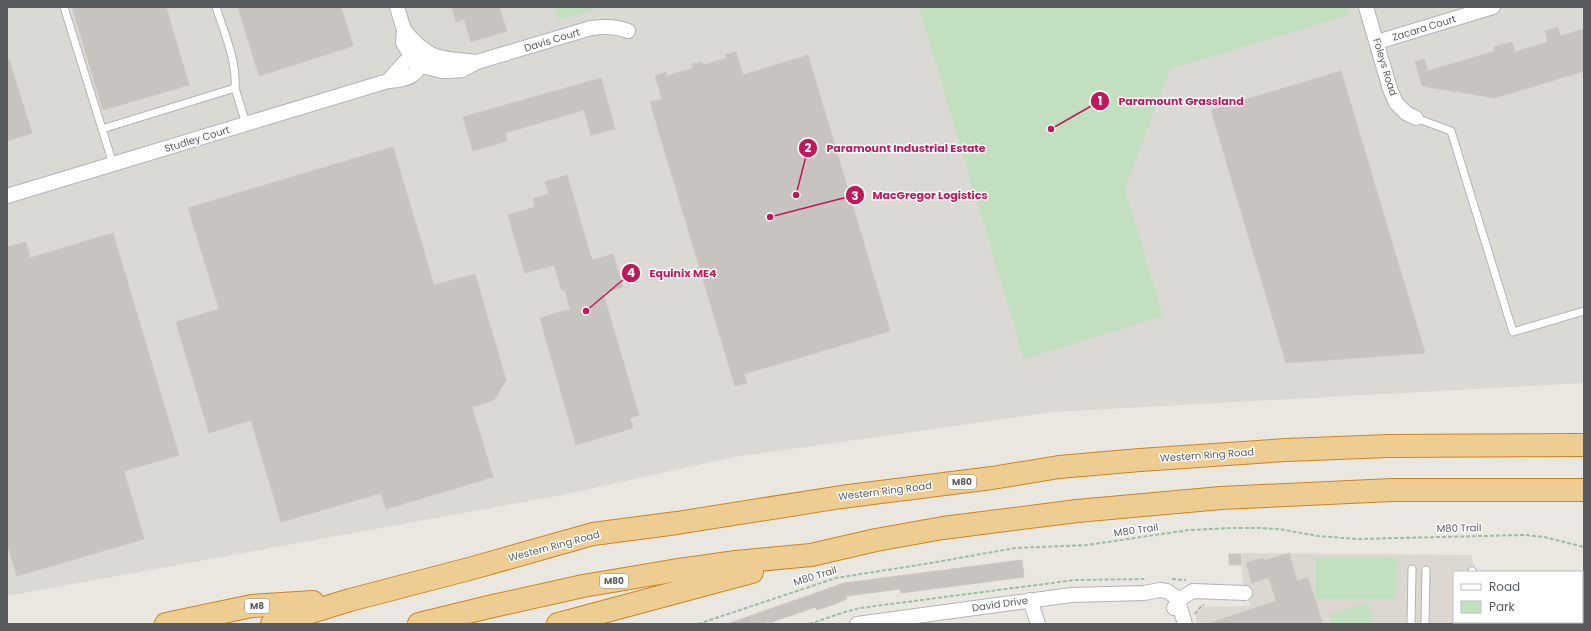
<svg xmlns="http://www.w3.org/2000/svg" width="1591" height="631" font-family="Poppins,sans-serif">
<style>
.industrial{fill:#dbd9d4}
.education{fill:#dcd8d1}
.green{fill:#c2dfbf}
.building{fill:#c7c3bf;stroke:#cdc8bf}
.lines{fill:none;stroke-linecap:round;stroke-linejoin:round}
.lane-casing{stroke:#b1b3b6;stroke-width:9}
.street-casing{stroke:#b1b3b6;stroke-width:16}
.highway-casing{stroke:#ce831c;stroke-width:24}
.path{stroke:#9abfa0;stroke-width:2;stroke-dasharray:4 2;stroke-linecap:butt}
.lane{stroke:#fff;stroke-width:7}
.street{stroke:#fff;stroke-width:14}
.highway{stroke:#eecd92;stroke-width:22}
.labels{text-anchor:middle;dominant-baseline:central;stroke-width:3;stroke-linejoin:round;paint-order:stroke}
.shield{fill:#fff;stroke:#8b8d8f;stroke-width:1}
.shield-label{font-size:9px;font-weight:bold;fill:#595c5f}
.street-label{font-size:10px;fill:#595c5f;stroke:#fff}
.leader{fill:none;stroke:#c2185b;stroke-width:1.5}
.callout-dot{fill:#c2185b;stroke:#fff;stroke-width:1.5}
.mark-label{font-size:12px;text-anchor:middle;font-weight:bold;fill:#fff}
.callout-label{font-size:11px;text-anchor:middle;font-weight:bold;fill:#c2185b;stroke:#fff;stroke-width:3;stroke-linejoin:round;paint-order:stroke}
</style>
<rect width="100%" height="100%" fill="#eae7e0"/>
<path class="industrial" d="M7 7H1584V383L1053 412 734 457 562 495 7 596Z"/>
<path class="education" d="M1242 553 1471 555 1476 572H1454V622H1491L1492 624H1197L1195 616 1202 607 1250 606 1242 579Z"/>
<g class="green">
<path d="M555 7H602L559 20Z"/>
<path d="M919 7H1347L1349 15 1170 69 1125 189 1163 316 1024 359Z"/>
<path d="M1316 558H1397L1396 599H1316Z"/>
<path d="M1368 603 1374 621 1364 624H1332L1329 615Z"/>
</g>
<g class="building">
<path d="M72 7H166L189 85 103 110Z"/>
<path d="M238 7H341L353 46 259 76Z"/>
<path d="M452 7H499L507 31 471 42 464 19 456 22Z"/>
<path d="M1558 27 1560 36 1584 29V71L1495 98 1422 86 1415 62 1424 59 1428 71 1495 51 1494 47 1512 42 1515 52 1548 42 1545 31Z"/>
<path d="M736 52 743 75 808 55 890 331 744 374 747 383 735 386 650 102 662 99 655 76 666 72 667 76 693 68 692 64 702 62 703 65 727 58 725 55Z"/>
<path d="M7 60H9L32 133 7 141Z"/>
<path d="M1341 71 1425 353 1286 363 1211 110Z"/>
<path d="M601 78 615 129 591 135 584 110 505 133 507 141 473 151 463 117Z"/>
<path d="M393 147 434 285 475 274 506 380 494 400 472 407 493 477 386 509 381 493 281 522 251 420 209 433 176 322 219 309 188 208Z"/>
<path d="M567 175 592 260 613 254 623 287 603 293 639 415 630 418 633 428 576 445 540 318 570 309 565 290 562 291 554 265 525 273 508 215 535 207 533 199 549 194 545 182Z"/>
<path d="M113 233 179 455 124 471 144 539 17 576 7 543V247L26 242 30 258Z"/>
<path d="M1289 553 1297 581 1308 578 1323 624H1213V622L1276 601 1269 578 1252 583 1246 563 1263 558 1264 561Z"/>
<rect x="1229" y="554" width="12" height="11"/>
<path d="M1022 560 1024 577 901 593 900 589 846 596 847 599 832 605 817 610 816 607 769 623V621L761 624H730V623L844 583Z"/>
</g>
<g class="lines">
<g class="lane-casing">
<g id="lane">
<path d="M64 7 113 164"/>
<path d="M216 7C224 32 237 61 235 88"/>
<path d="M1416 118 1451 131 1513 332 1584 311"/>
<path d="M102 129 235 88 246 124"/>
<path d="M1472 571 1473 572"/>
<path d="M1487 622V624"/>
<path d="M1411 624 1412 569"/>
<path d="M1425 624 1426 570"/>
</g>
</g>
<g class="street-casing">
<g id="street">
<path d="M397 7 404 30 403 43 412 58 422 66 442 71H451L462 70 477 62 591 28C605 26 616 26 628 31"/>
<path d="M1366 7 1390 89 1396 103 1406 113 1416 118"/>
<path d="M404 30C429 61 440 58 477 62"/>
<path d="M1377 42 1493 7"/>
<path d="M388 81 405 62 421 55"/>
<path d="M7 196 388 81C411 80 418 75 427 53"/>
<path d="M1030 600 1038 624"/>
<path d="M1174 608 1180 599 1193 591 1245 593"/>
<path d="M857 624 1071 595 1144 593 1160 590 1167 591 1177 598 1185 624"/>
</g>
</g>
<g class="highway-casing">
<g id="highway">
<path d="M166 624 252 606 313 602"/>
<path d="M272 624 350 600 469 569 593 534 677 523 841 497 992 478 1059 467 1140 460 1286 450 1388 446 1584 445"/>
<path d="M419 624 493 606 583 586 672 571 736 562 811 555 876 540 943 528 1077 511 1221 498 1392 490H1584"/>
<path d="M558 624 752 572"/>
</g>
</g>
<g class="path">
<path d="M1172 579 1186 580"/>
<path d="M1195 614 1202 605H1204"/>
<path d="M698 624 836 578 931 563 1015 548 1087 545 1189 530 1233 528H1260L1279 529 1318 536 1357 539 1525 535 1544 537 1584 547"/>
<path d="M809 624 845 612 860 608 1075 580 1144 579"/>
</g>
<use href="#lane" class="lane"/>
<use href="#street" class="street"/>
<use href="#highway" class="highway"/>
</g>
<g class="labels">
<g class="shield">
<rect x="948" y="475" width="28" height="14" rx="3"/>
<rect x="600" y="574" width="28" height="14" rx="3"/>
<rect x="245" y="599" width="24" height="14" rx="3"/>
</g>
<g class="shield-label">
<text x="962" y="482">M80</text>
<text x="614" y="581">M80</text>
<text x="257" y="606">M8</text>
</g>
<g class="street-label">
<text transform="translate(1424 28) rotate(-17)">Zacara Court</text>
<text transform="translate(552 40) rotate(-17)">Davis Court</text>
<text transform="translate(1385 67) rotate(73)">Foleys Road</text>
<text transform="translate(197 139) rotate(-17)">Studley Court</text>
<text transform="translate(1207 455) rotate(-4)">Western Ring Road</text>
<text transform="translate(885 491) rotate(-7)">Western Ring Road</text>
<text transform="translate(1459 528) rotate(-1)">M80 Trail</text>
<text transform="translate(1136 530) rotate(-8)">M80 Trail</text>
<text transform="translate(554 546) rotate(-15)">Western Ring Road</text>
<text transform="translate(815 576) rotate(-17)">M80 Trail</text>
<text transform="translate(1000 604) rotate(-8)">David Drive</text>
</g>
</g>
<path class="leader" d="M1051 129L1100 101M796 195L808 148M770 217L855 195M586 311L631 273"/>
<g class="callout-dot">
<circle cx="1051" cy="129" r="4"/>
<circle cx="796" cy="195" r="4"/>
<circle cx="770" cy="217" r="4"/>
<circle cx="586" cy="311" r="4"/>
<circle cx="1100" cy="101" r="10"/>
<circle cx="808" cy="148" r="10"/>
<circle cx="855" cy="195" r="10"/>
<circle cx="631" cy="273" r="10"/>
</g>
<g class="mark-label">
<text x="1100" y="105">1</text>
<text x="808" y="152">2</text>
<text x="855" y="200">3</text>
<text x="631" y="277">4</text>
</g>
<g class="callout-label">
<text x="1181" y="105">Paramount Grassland</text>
<text x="906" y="152">Paramount Industrial Estate</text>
<text x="930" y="199">MacGregor Logistics</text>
<text x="683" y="277">Equinix ME4</text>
</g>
<rect width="1591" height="631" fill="none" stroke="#595c5f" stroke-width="16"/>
<rect x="1453" y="571" width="130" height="52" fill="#ffffff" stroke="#bdbebf"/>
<rect x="1461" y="584" width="20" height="6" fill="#ffffff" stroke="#bdbebf"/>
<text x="1489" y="591" font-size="12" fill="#595c5f">Road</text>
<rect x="1461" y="601" width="20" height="12" fill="#c2dfbf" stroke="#bdbebf"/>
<text x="1489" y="611" font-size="12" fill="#595c5f">Park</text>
</svg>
